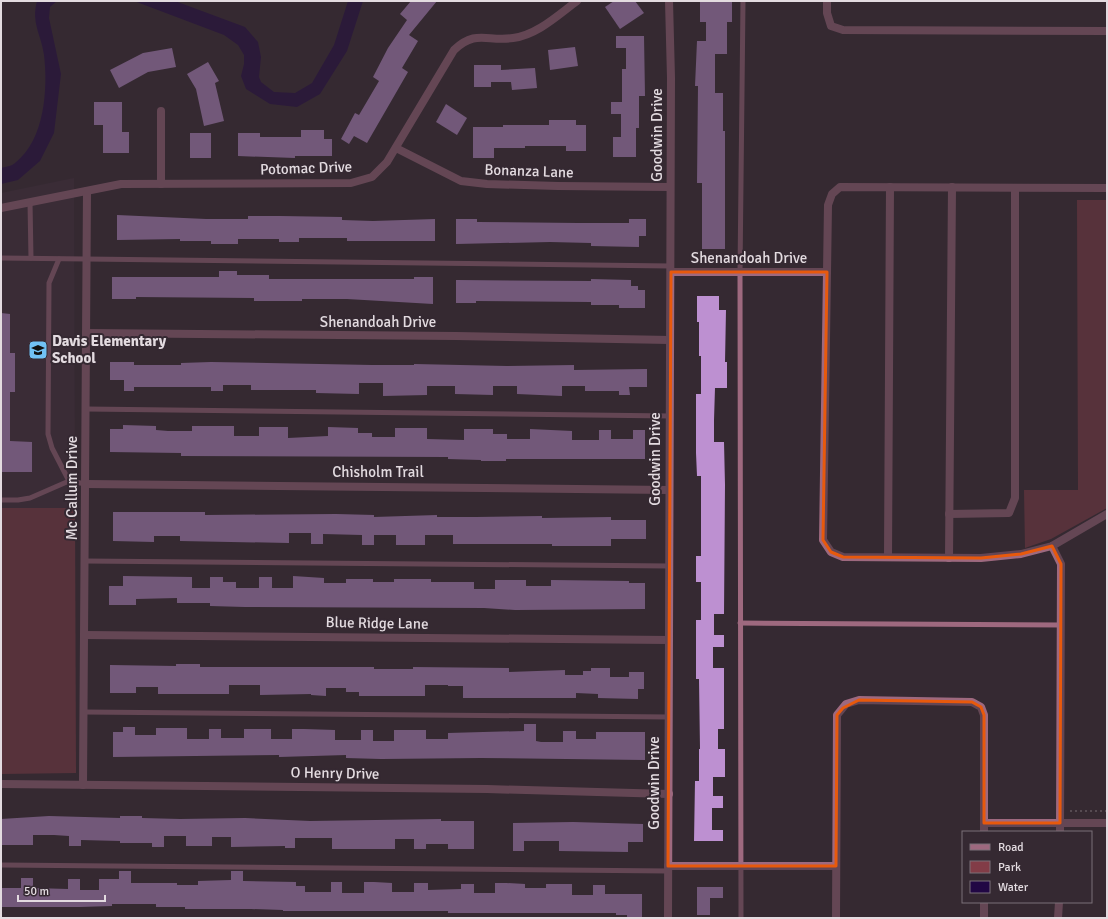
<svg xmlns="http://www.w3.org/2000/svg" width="1108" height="919" font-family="Signika,sans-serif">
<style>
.built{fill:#412f3d}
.green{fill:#823c47}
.water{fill:#210744}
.building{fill:#bd90d1}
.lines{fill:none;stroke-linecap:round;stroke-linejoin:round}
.path{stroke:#7e747b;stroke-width:2;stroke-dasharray:2 3;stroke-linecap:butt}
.service{stroke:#9e697f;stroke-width:5}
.minor{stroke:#9e697f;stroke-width:8}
.marked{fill:none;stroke:#e8590c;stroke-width:3;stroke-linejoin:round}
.labels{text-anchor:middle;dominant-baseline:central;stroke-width:4;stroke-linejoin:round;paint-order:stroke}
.street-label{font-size:15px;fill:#e3dbe0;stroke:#352932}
.poi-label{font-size:15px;font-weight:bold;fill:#e3dbe0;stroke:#352932;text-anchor:start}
</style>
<rect width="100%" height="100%" fill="#352932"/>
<path class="built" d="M74 178 75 508H1V193Z"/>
<g class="green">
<path d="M1077 200H1107V508L1051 539 1025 548 1024 490H1078Z"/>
<path d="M1 508H75L76 773 1 774Z"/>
</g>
<g class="water">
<path d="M37 1H57L50 7 49 18 61 74 54 133 40 161 18 180 1 184V168C5 167 12 166 15 163 45 140 48 88 44 55 41 34 31 23 37 1Z"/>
<path d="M134 1H175L245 27 258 42 261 57 259 77 261 82 274 92 295 93 312 83 334 45 348 1H363L347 51 320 94 297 107 270 104 246 89 241 76 244 64V55L238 45 224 35Z"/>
</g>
<g class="building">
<path d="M411 1H437L409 35 418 41 402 68 408 72 367 143 354 136 349 144 341 139 355 113 359 115 379 81 373 77 388 48 407 20 400 14Z"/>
<path d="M614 1H635L644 13 620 29 605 7Z"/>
<path d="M700 1H732V22H727V54H715V93H723V131H725V249H702V183H697L698 86H695L697 41H706V22H700Z"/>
<path d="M616 36H644L645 96H639V128H636V157H613V137H621V114H611V102H622V69H626V48H616Z"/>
<path d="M575 47 578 66 550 70 548 50Z"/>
<path d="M172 48 176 67 148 72 119 88 110 70 143 53Z"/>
<path d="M208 62 219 81 215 83 224 121 204 126 196 89 187 74Z"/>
<path d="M474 65H501V70L535 68 537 88 512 90 511 82H491V87H474Z"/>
<path d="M94 102H122V132H129V153H103V125H94Z"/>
<path d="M446 104 467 118 457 135 436 122Z"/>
<path d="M549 120H576V125H586V151H566V146H525V148H494V158H473V127H503V125H549Z"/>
<path d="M301 130H324V139H332V156H295V158L238 156V133H260V137H301Z"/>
<rect x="190" y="133" width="21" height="25"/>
<path d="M117 215 206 219H248V216H280L342 217V220L373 221 435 219V241H347V238H299V242H279V239H238V244H211V241H180V239L117 240Z"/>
<path d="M456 219H477V222L578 223H629V219H646V236H639V247L591 246V243L550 242 456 244Z"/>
<path d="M219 271H237V275H269V279H414V277H433V304L347 299H302V301H254V298L136 297V299H112V277H219Z"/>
<path d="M591 279 631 280V286H638V290H645V308H619V305H591V302L476 301V303H456V280L591 281Z"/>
<path d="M697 296H719V310H726L725 362H727V388H715L714 420V442H724L725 485 724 614H714V635H724V647H713V668H724V729H718V749H725V777H713V796H723V808H712V830H723V841H694L695 781H699V749H700L699 679H696V620H701V582H696V556H701V476H697L696 453V394H701V356H699V322H697Z"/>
<path d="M1 313 10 314V353H15V392H10V441L32 442V472H1Z"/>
<path d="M110 362H134V365H181V363L211 362 372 365H414V364L507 366 574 365V370L647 369V387H629L630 395H619V391H585V386H562V396L517 394V386H493V395L455 394V386H427V395L383 396V383H359V394L316 393V390H251V385H223V391H211V387H134V391H124V380H110Z"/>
<path d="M123 425 156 426V430L168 431H192V426H234V436H259V427H288V438L328 436V427L358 428V433H372V437H395V428H427V439L464 440V429H493V434H507V439H530V429L572 431V440H599V430H611V439H633V430H645V459H506V461H481V460L448 459V457L181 456V453L110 452V429H123Z"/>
<path d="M113 512H205V515L336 514 374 515V517L437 515V517H476L542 516V518L611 517V520H646V539H611V546H552V544H453V535H425V545H396V535H374V545H362V535L323 534V544H311V533H289V543L180 541V536H154V542L113 541Z"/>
<path d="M123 576 192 577V588H210V577H223V582H236V588H259V577H272V588H293V576L324 578V583H346V579H373V582H394V579H431V582H474V589H495V580H526V586H551V580L629 581V583H645V609L515 610 484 608 245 607 210 606V603H177V598L136 599V605H109V586H123Z"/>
<path d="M176 664H200V667H374V669H413V667L509 668V672L565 670V675H583V671H591V668H610V677H629V672H644V689H638V699L598 698V694L576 693V698H463V686H448V685H425V696H359V692H346V688H326V696L311 695V694L260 695V685H229V694H158V687H136V693H110V665L176 666Z"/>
<path d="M524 724H536V741L541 742H563V731H576V739H596V732H645V760L481 758 381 759 346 758V755L279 757V755L113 757V732H123V727H135V735H156V728H187V739H209V729H221V738H244V729H271V739H292V729H304L335 730V740H361V730H373V741H394V730H426V739H448V733L524 731Z"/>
<path d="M49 816 120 818V816H142V818L180 819 245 818 310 821 441 819V821H474V849H448V844H426V849H414V839H395V849H332V838H295V848H285V846L231 847V837H212V846H186V836H164V847H152V843H120V841L81 840V846H69V836L54 835H33V845H1V819Z"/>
<path d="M573 822 643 824V842H628V852L559 851V841H524V851H513V823Z"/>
<path d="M119 871H131V883H177V885H198V881L231 880V871H243V881L296 882V886H305V892H331V882H342V893H364V882H374L392 883V892H414V883H428V890L461 889V884H474V893H495V883H506L525 884V888H546V884H572V895H593V885H605V894H642V918H627V915H616V913H448V911H283V910L251 909H185V907H156V904H112V906L80 907H1V888H21V878H33V888L68 889V879H80V890H99V879H119Z"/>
<path d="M697 887H723V898H710V915H697Z"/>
</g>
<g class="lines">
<path class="path" d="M1070 811H1107"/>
<g class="service">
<path d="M30 202 31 258"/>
<path d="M1 258 671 266"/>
<path d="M59 259 49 283 48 434 52 448 69 481"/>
<path d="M86 409 670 416"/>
<path d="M1 500H18L30 498 69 481 86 484"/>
<path d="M85 561 669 566"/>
<path d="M740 623 1061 625"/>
<path d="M84 712 669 717"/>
<path d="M1 865 668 871"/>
<path d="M741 918 740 272 743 1"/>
</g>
<g class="minor">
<path d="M827 1V13L831 26 843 30 1107 31"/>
<path d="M161 111V184"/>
<path d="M396 148 461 181 487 184 558 186 670 187"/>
<path d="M1107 188 840 187 832 194 828 205 823 540 831 552 843 557 981 558 1021 554 1052 546 1107 514"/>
<path d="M1 208 121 184 351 183 372 177 387 162 454 50C476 29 487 42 513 38 537 35 558 15 577 1"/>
<path d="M671 272H827"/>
<path d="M86 333 456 336 670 340"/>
<path d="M86 484 669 490"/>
<path d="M949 514 1009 513 1015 498V188"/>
<path d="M1052 546 1061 564 1060 832"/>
<path d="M888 557 890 187"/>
<path d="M949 558 952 187"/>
<path d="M84 635 669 640"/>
<path d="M1 784 487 789 669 794"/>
<path d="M83 785 87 191"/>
<path d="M984 823H1107"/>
<path d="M668 866H836"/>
<path d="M984 902V918"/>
<path d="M668 918 671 78 669 1"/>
<path d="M836 918 837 715 846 704 859 700 972 702 981 707 984 715V832"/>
<path d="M1058 918 1059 902"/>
</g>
</g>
<path d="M0 0H1108V919H0ZM671 272H827L823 540 831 552 843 557 981 558 1021 554 1052 546 1061 564 1060 823H984V715L981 707 972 702 859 700 843 708 837 715 836 866H668Z" fill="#352932" fill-opacity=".55" fill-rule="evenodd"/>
<path class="marked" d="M671 272H827L823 540 831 552 843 557 981 558 1021 554 1052 546 1061 564 1060 823H984V715L981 707 972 702 859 700 843 708 837 715 836 866H668Z"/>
<defs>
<g id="school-square" transform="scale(1)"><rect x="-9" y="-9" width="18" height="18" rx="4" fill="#71c1f5" stroke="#352932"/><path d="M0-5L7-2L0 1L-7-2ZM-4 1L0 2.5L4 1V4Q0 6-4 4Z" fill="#111"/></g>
</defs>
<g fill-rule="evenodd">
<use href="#school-square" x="38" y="350"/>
</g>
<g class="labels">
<g class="street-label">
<text transform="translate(657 135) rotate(-90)">Goodwin Drive</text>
<text transform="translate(306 168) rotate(-2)">Potomac Drive</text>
<text transform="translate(529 171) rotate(2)">Bonanza Lane</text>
<text x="749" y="258">Shenandoah Drive</text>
<text x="378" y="322">Shenandoah Drive</text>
<text transform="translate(655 459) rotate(-90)">Goodwin Drive</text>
<text x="378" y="472">Chisholm Trail</text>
<text transform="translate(72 488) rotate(-90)">Mc Callum Drive</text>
<text transform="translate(377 623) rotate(1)">Blue Ridge Lane</text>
<text transform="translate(335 773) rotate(1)">O Henry Drive</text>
<text transform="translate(654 783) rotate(-90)">Goodwin Drive</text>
</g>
<g class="poi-label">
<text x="52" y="341">Davis Elementary<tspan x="52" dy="17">School</tspan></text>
</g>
</g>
<rect width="1108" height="919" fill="none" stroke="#e3dbe0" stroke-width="4"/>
<rect x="962" y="831" width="130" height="72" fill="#352932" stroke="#7b7078"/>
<rect x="970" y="844" width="20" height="6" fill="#9e697f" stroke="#7b7078"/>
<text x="998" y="851" font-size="12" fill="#e3dbe0">Road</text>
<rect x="970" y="861" width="20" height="12" fill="#823c47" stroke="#7b7078"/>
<text x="998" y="871" font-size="12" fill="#e3dbe0">Park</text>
<rect x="970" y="881" width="20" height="12" fill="#210744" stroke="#7b7078"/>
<text x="998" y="891" font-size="12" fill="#e3dbe0">Water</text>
<path d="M18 895v6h87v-6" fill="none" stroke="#e3dbe0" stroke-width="2"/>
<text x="24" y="895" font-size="12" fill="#e3dbe0" stroke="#352932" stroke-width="3" paint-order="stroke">50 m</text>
</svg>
